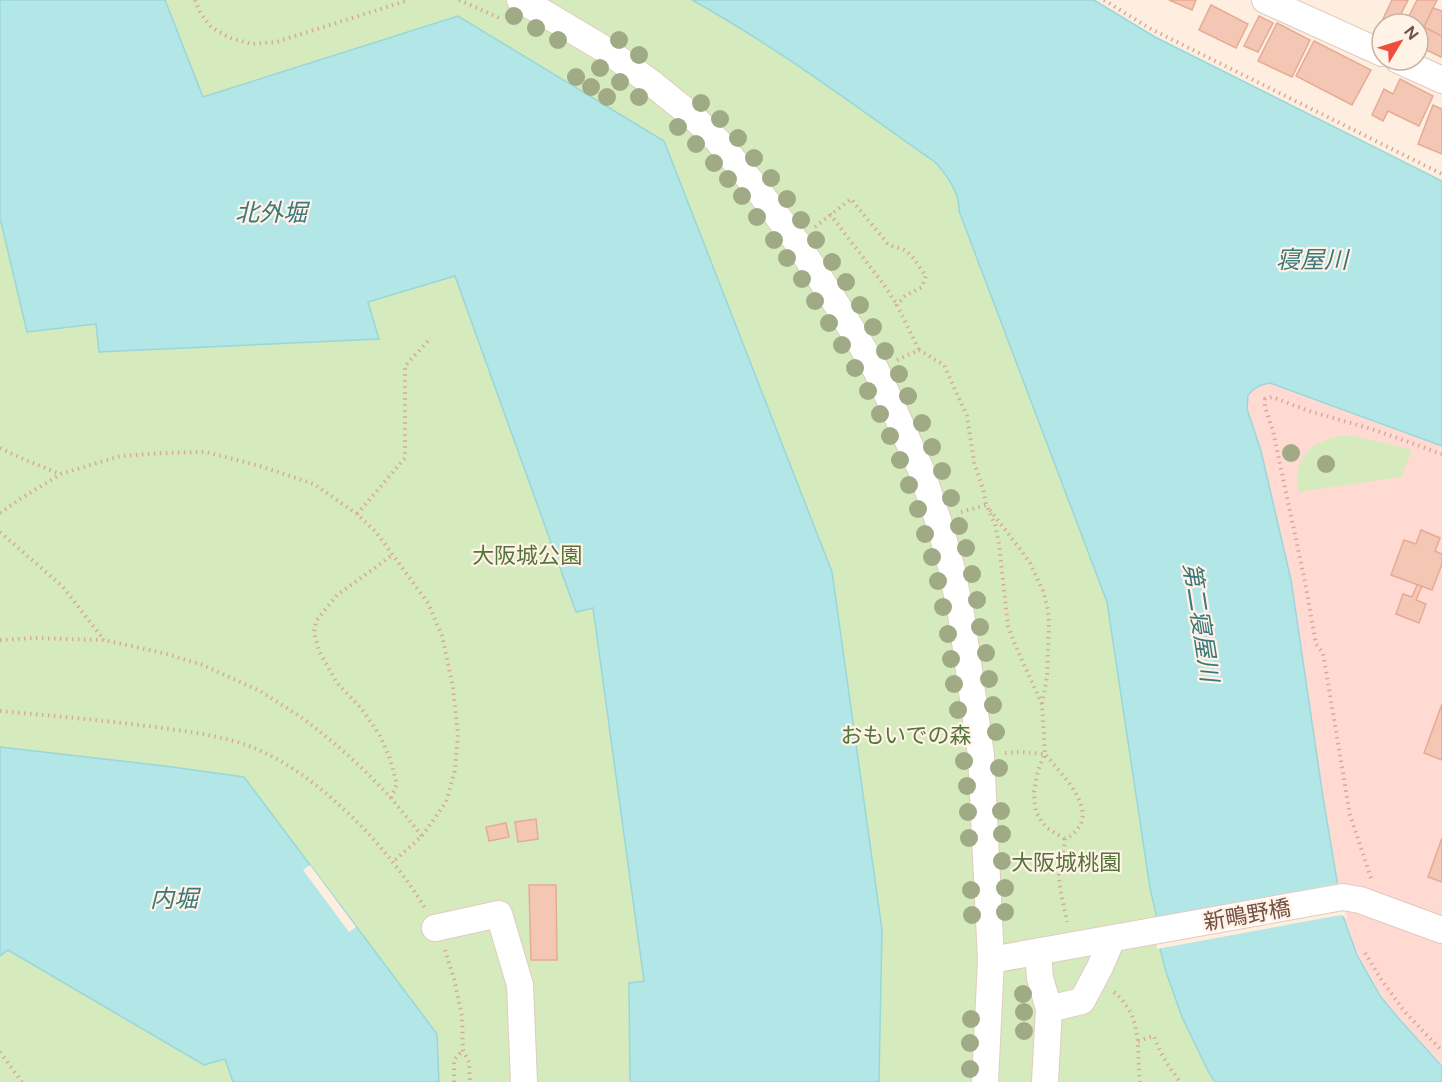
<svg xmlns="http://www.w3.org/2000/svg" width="1442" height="1082" font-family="Figtree,'Noto Sans JP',sans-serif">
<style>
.commercial{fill:#fedad2}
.green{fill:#d5ebbd}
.water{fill:#b3e6e7;stroke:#99d7d9;stroke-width:1.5}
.pier{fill:#fdeedf}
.building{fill:#f4c7b5;stroke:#e7aa95;stroke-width:1.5}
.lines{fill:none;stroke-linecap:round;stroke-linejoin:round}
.minor-casing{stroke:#e3cabe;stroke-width:28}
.path{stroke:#d8aa99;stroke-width:4;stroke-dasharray:1.5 4.5;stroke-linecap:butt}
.minor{stroke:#fff;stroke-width:26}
.tree{fill:#a0ab85}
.labels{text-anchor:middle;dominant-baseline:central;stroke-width:4.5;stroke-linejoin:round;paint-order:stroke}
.park-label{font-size:22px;fill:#53753b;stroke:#fff2e6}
.street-label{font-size:22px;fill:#745146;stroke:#fff2e6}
.water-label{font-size:24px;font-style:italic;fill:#3a787b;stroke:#fff2e6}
</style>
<rect width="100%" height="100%" fill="#fdeedf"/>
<path class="commercial" d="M1270 383 1442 446V1064L1401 1020 1382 996 1358 955 1344 915 1323 797 1291 580 1261 451 1247 409 1248 395 1254 389 1261 385Z"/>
<g class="green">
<path d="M0 0H692C777 47 855 106 935 162 947 175 960 192 959 211L1107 602 1150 888 1166 972 1182 1017 1208 1071 1215 1082H0Z"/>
<path d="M1340 436H1354L1412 450 1401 477 1298 492C1292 458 1309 443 1340 436Z"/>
</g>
<g class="water">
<path d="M0 0H165L203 97 458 16 664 141 832 572 882 930 879 1082H630L629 983 644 981 593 608 576 612 455 276 368 302 379 339 99 352 96 324 27 332 0 218Z"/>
<path d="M692 0H1094L1155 37 1442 181V446L1270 383 1261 385 1254 389 1248 395 1247 409 1261 451 1291 580 1323 797 1343 916 1357 955 1381 997 1400 1020 1442 1066V1082H1215L1208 1071 1182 1017 1166 972 1160 949 1157 919 1150 888 1107 602 959 211C960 192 947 175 935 162 855 106 777 47 692 0Z"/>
<path d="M0 747 165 766 244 777 437 1034 439 1082H233L225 1059 204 1065 8 950 0 956Z"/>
</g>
<g class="pier">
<path d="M310 865 356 927 349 932 303 870Z"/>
<path d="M1340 883 1347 918 1341 915 1157 949 1154 918Z"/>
</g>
<g class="building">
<path d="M1169 0H1196L1192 10Z"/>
<path d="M1392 0H1408L1396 24H1388L1382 21Z"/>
<path d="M1417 0H1437L1424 27 1442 36V55L1441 57 1418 46V24H1405Z"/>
<path d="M1211 5 1248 24 1236 48 1199 30Z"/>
<path d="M1433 8 1442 11V36L1424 27Z"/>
<path d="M1259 16 1273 23 1258 52 1244 46Z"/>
<path d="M1277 23 1310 40 1292 77 1258 61Z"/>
<path d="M1314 41 1371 70 1352 105 1296 76Z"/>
<path d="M1400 79 1433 96 1419 126 1388 111 1383 121 1372 115 1384 89 1393 94Z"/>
<path d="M1433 105 1442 109V154L1418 144Z"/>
<path d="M1421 530 1440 538 1435 551 1442 554V564L1432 590 1391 575 1404 540 1416 544Z"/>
<path d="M1417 585 1422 586 1416 600 1426 604 1419 623 1396 614 1403 594 1412 597Z"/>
<path d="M1442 704V760L1424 753Z"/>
<path d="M536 819 538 839 518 842 515 822Z"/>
<path d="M506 823 509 837 489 841 486 827Z"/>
<path d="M1442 838V882L1428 877Z"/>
<path d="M529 885H556L557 960H531Z"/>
</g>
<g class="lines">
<g class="minor-casing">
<g id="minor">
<path d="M520 0 542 12 609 52 654 85 691 115 717 140 755 186 796 241 837 305 876 370 921 470 938 520 951 566 961 614 981 755 991 960 985 1082"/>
<path d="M1265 0 1382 53"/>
<path d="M1398 60 1442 80"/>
<path d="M435 928 499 914 520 985 524 1082"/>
<path d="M1038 952 1040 978 1049 1009 1045 1082"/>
<path d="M991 960 1343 897 1360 900 1442 930"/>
<path d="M1049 1009 1082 1001 1100 967 1112 939"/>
</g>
</g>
<g class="path">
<path d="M195 0 201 14 211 27 230 38 252 44 276 42 409 0"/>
<path d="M459 0 502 19"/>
<path d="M1104 0 1149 28 1442 174"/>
<path d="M830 214 884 285 897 305"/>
<path d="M815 227 851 199 887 243C893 248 900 247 906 251 914 257 920 268 926 276L922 287 905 296 897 305 919 350"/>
<path d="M897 360 919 350 944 365 967 416 974 462 983 489 986 504 995 525 999 544 1008 626 1016 647 1042 704"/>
<path d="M0 448 23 459 60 474"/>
<path d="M990 510 1020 549 1030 563 1043 591 1048 610 1049 621 1047 677 1042 704 1045 754 1038 770 1034 792 1035 806 1036 812 1042 822 1047 828 1065 839"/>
<path d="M961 512 986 505"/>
<path d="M0 513 20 499 61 474 90 465 121 456 162 453 206 452 260 466 314 484 357 514 376 532 428 603 442 636 453 687 458 735 455 770 446 802 422 836"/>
<path d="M357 514 405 458V366L428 341"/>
<path d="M0 532 63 587 104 640"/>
<path d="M0 640 32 638 104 640 167 654 203 665 260 691 304 719 334 743 363 769 391 798 422 836 393 862"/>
<path d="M0 711C52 716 103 720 155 727 184 731 212 734 240 743 310 764 388 846 425 908"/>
<path d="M1005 753 1020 752 1045 754C1063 776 1107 817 1065 839 1065 851 1058 861 1059 873 1059 889 1064 906 1067 922"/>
<path d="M391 798 397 784 389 756 379 734 361 708 337 683 319 651 314 632 316 621 337 595 394 554"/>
<path d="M1371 878 1350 815 1323 653 1316 644 1305 582 1273 431 1265 407V399L1272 397 1309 411 1375 430 1442 454"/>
<path d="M445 950 454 979 462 1016 463 1050 469 1062 470 1082"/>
<path d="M1365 953 1381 979 1404 1011 1442 1051"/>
<path d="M1114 992C1144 1018 1136 1047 1140 1082"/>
<path d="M1138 1041 1154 1036C1160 1054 1169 1067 1180 1082"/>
<path d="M0 1052 22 1082"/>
<path d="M454 1082V1060L463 1050"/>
</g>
<use href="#minor" class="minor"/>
</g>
<g class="tree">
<circle cx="514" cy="16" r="9"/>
<circle cx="536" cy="28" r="9"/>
<circle cx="558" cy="40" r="9"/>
<circle cx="619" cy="40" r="9"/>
<circle cx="639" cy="55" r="9"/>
<circle cx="600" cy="68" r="9"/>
<circle cx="576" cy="77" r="9"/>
<circle cx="620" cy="82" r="9"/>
<circle cx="591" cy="87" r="9"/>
<circle cx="607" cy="97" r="9"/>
<circle cx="639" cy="97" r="9"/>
<circle cx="701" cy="103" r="9"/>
<circle cx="720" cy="119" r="9"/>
<circle cx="678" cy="127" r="9"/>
<circle cx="738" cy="138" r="9"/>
<circle cx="696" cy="144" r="9"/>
<circle cx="754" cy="158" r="9"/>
<circle cx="714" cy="163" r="9"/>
<circle cx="771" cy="178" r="9"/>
<circle cx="728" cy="179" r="9"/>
<circle cx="742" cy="196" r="9"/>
<circle cx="787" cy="199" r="9"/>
<circle cx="757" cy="217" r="9"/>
<circle cx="801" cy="220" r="9"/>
<circle cx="774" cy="240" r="9"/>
<circle cx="816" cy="240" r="9"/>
<circle cx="787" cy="258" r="9"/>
<circle cx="832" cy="262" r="9"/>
<circle cx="802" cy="279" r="9"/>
<circle cx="846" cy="282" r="9"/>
<circle cx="815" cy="301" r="9"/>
<circle cx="860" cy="305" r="9"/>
<circle cx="829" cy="323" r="9"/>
<circle cx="873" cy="327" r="9"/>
<circle cx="842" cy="345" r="9"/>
<circle cx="885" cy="351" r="9"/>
<circle cx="855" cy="368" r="9"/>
<circle cx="899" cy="374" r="9"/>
<circle cx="868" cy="391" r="9"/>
<circle cx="908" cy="396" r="9"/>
<circle cx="880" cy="414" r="9"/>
<circle cx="922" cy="423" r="9"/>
<circle cx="890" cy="436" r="9"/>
<circle cx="932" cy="447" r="9"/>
<circle cx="1291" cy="453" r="9"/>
<circle cx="900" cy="460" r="9"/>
<circle cx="1326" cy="464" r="9"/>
<circle cx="942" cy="471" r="9"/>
<circle cx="909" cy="485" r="9"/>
<circle cx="951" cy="498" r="9"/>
<circle cx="918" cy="509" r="9"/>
<circle cx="959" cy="526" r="9"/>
<circle cx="925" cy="534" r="9"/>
<circle cx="966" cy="548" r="9"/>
<circle cx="932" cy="557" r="9"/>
<circle cx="972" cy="574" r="9"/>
<circle cx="938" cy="581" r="9"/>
<circle cx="977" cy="600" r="9"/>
<circle cx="943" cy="607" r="9"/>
<circle cx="980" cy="627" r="9"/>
<circle cx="948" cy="634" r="9"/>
<circle cx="986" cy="653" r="9"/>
<circle cx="951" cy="659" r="9"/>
<circle cx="989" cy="679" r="9"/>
<circle cx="954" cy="684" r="9"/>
<circle cx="993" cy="705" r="9"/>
<circle cx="958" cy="710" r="9"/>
<circle cx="996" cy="732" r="9"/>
<circle cx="962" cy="735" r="9"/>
<circle cx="964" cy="761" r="9"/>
<circle cx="999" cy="768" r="9"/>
<circle cx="967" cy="786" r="9"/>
<circle cx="1001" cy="811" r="9"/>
<circle cx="968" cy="812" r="9"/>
<circle cx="1002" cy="834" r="9"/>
<circle cx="969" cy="838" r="9"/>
<circle cx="1002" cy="861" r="9"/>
<circle cx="1005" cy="888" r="9"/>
<circle cx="971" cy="890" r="9"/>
<circle cx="1005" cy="912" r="9"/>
<circle cx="972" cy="915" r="9"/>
<circle cx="1023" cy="994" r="9"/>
<circle cx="1024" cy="1012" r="9"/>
<circle cx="971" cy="1019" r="9"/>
<circle cx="1024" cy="1031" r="9"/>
<circle cx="970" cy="1043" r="9"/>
<circle cx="970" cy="1069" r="9"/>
</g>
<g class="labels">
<g class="park-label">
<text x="527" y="555">大阪城公園</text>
<text x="906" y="735">おもいでの森</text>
<text x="1066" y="862">大阪城桃園</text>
</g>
<g class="street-label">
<text transform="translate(1247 915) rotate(-10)">新鴫野橋</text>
</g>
<g class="water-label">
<text x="271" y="212">北外堀</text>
<text x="1312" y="259">寝屋川</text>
<text transform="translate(1201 622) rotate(81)">第二寝屋川</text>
<text x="174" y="898">内堀</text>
</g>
</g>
<g transform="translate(1400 42) rotate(52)"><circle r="28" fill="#fff2e6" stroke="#c7b2a6" stroke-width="1.5"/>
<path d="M0-4.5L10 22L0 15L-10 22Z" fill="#ee4f3d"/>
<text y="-9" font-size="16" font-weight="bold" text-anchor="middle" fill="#745146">N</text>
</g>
</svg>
